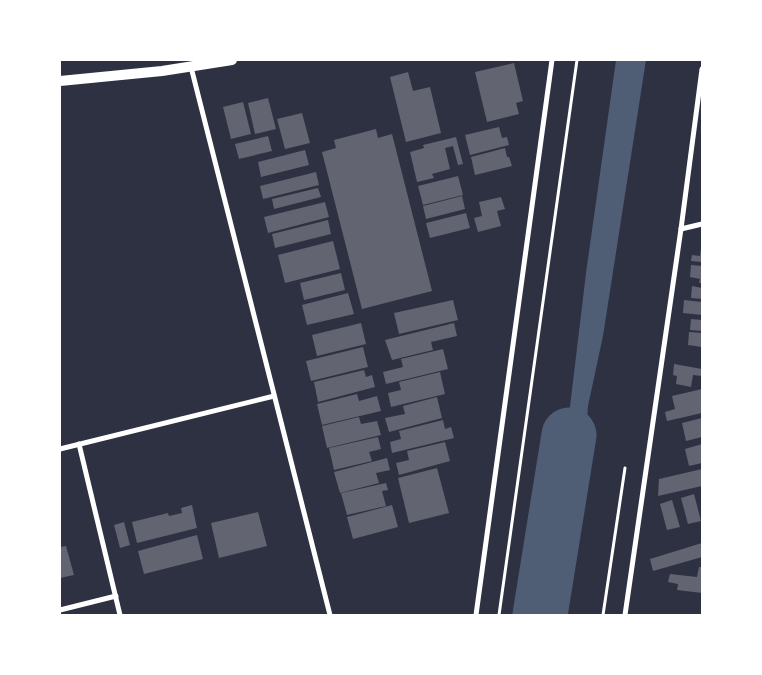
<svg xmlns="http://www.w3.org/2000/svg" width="762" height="675" font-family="Inter,sans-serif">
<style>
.water{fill:#4f5d75}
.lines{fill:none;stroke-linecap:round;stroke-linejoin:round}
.river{stroke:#4f5d75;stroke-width:55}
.building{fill:#626471}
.path{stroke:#fff;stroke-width:3}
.minor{stroke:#fff;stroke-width:5}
.secondary{stroke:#fff;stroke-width:10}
</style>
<rect width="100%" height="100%" fill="#2d3142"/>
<path class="water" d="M616 60H646L603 336 588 406 580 515 570 555 566 595 562 615H545L586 273Z"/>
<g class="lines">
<path class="river" d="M540 615 569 435"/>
</g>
<g class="building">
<path d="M514 63 523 101 516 103 519 114 487 122 475 72Z"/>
<path d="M408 72 413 91 430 87 441 133 406 142 390 77Z"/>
<path d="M268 98 276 129 255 134 248 103Z"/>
<path d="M243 102 251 134 231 139 223 107Z"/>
<path d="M302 113 310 143 285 149 277 119Z"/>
<path d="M499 127 502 138 507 137 509 145 470 155 465 135Z"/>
<path d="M376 129 378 138 392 134 432 291 362 309 322 152 336 148 334 140Z"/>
<path d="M268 136 272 151 239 159 235 144Z"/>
<path d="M456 137 463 164 458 165 453 146 445 148 450 169 432 174 434 178 417 182 410 152 424 148 423 145Z"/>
<path d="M505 148 507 157H509L512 166 475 175 471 157Z"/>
<path d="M305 150 309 165 261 177 258 162Z"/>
<path d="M316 172 319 185 263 199 260 186Z"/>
<path d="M458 176 463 195 423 205 418 186Z"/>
<path d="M318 188 321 197 274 209 272 199Z"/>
<path d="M462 196 465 209 426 219 423 206Z"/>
<path d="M501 197 505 209 497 211 501 226 478 232 474 218 482 216 479 202Z"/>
<path d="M325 202 329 217 268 233 264 217Z"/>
<path d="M466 213 470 228 430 238 426 223Z"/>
<path d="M328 220 331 234 275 248 272 234Z"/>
<path d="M333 241 340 269 285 283 278 255Z"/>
<path d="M701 248 702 262 691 261 692 255 700 256Z"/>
<path d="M691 265 702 266V283H699L700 279 690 277Z"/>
<path d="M341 273 345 290 304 300 300 283Z"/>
<path d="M692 286 702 288V299L691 298Z"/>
<path d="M348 293 354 314 307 325 302 305Z"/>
<path d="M453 300 458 320 399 334 394 313Z"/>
<path d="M684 300 702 302V315L683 313Z"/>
<path d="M691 319 702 320V331L690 330Z"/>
<path d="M361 323 366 344 317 356 312 335Z"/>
<path d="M454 323 457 336 431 342 433 350 392 360 385 340Z"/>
<path d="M689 332 702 333V347L688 345Z"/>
<path d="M363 347 368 367 311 381 306 361Z"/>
<path d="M443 349 448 369 386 384 383 372 403 367 401 359Z"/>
<path d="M674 364 702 369V376L693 375 691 387 676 384 677 376 673 375Z"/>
<path d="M364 370 366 377 372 375 375 387 318 402 314 382Z"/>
<path d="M440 372 445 394 391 407 388 393 401 390 399 382Z"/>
<path d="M702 389V413L667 421 665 412 675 409 672 396Z"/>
<path d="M357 394 359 401 377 396 381 411 322 425 317 404Z"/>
<path d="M437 397 442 418 389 432 385 418 405 414 403 406Z"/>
<path d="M359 417 361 424 377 421 381 435 327 448 322 426Z"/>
<path d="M702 418V437L686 441 682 423Z"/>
<path d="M443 420 445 429 451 427 454 438 392 453 390 442 401 439 399 431Z"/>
<path d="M378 437 381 449 369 452 372 461 334 470 329 448Z"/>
<path d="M445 442 450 461 399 475 396 463 409 460 407 451Z"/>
<path d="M702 444V463L689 466 685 449Z"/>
<path d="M387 458 390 470 376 473 379 483 340 493 334 472Z"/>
<path d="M437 468 449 513 409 523 398 478Z"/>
<path d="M702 469V486L658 496 659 479Z"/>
<path d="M386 483 388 490 382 491 386 506 347 515 341 493Z"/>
<path d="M694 494 701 521 688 524 681 498Z"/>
<path d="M672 500 680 527 667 530 660 504Z"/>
<path d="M192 505 197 528 137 543 132 522 168 513 169 516 182 513 181 508Z"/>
<path d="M392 505 398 527 353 539 347 517Z"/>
<path d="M258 512 267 546 219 558 211 523Z"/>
<path d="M124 522 130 545 120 548 114 525Z"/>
<path d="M197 535 203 559 144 574 138 551Z"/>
<path d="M702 543V557L653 571 650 559Z"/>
<path d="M66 546 74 575 60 578V547Z"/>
<path d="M699 567H702V593L677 590 678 584 668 582 670 574 697 577Z"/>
</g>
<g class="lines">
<g class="path">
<path d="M499 615 577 60"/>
<path d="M603 615 625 468"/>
</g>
<g class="minor">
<path d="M191 67 330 615"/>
<path d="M681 229 702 224"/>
<path d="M79 444 120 615"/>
<path d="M60 449 274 396"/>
<path d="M60 610 116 596"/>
<path d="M476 615 552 60"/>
<path d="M625 615 681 229 702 69"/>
</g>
<path class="secondary" d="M60 81 162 71 232 60"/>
</g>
<rect width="762" height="675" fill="none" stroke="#ffffff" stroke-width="122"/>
</svg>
